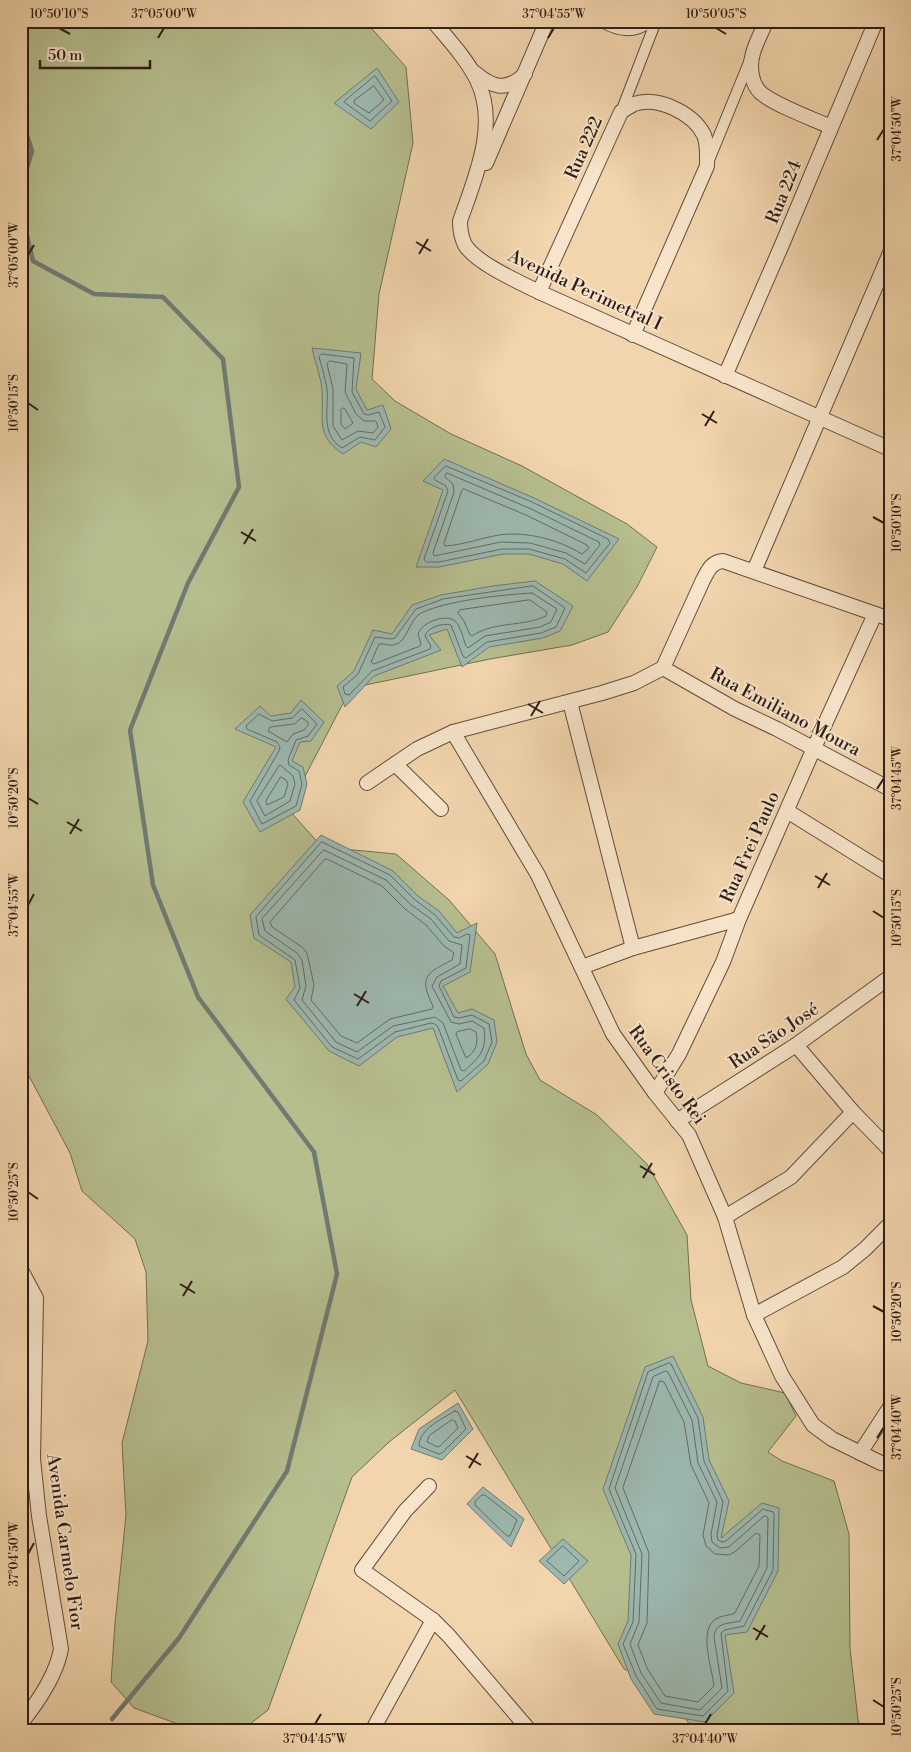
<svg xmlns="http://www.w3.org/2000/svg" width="911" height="1752" font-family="'Libre Bodoni',serif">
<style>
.green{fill:#b6be8e;stroke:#726e52}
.water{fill:#9cb8af;stroke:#707a72}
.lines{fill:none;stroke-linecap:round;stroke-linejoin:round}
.shore{stroke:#666b63;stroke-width:1}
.stream{stroke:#707a72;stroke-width:4.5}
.pedestrian-casing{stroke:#604c3c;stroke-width:12}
.minor-casing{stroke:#604c3c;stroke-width:16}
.pedestrian{stroke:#f7e4ca;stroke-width:10}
.minor{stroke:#f7e4ca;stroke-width:14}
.ticks{fill:none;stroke:#2f1e17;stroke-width:2}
.labels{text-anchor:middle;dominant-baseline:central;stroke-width:4;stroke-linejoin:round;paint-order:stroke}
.street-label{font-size:18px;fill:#2f1e17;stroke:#f7e4ca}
.neatline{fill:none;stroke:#2f1e17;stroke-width:2}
.ticks-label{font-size:12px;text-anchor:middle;fill:#2f1e17}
</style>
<rect width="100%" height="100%" fill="#f2d5ad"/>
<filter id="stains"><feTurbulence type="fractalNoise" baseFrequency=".004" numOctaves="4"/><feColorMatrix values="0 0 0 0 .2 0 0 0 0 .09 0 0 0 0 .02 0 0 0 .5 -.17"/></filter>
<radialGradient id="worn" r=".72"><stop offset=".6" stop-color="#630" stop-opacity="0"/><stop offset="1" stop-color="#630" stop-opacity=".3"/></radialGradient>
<path class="green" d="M21 21H365L406 67 413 143 379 294 372 379 395 401 451 434 522 466 627 524 657 547 637 587 608 632 572 645 490 659 351 688 288 809 322 847 396 854 449 900 495 954 526 1054 540 1080 597 1115 647 1164 687 1235 691 1300 708 1366 741 1383 785 1393 796 1416 768 1452 782 1461 834 1481 849 1534 850 1648 858 1720 862 1731H694L663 1685 624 1669 455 1390 389 1442 352 1477 268 1710 241 1731H197L134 1708 111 1682 115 1623 126 1515 122 1443 148 1341 146 1272 135 1239 82 1191 70 1153 21 1061V589L26 573 21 517Z"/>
<g class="water">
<path d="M377 68 399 102 371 129 334 103Z"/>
<path d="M312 348 361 353 356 389 367 410 383 405 391 429 376 447 361 442 343 454C315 435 324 420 322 391 321 377 315 362 312 348Z"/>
<path d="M444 459 534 498 619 539 587 581 563 564 529 554H503L439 567H416L443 490 423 481Z"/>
<path d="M535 581 573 606 560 631 543 638 489 647 462 667 447 629 429 635 441 650 374 676 345 707 337 686 354 671 373 630 392 634 412 605 441 595 493 586Z"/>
<path d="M301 700 324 722 311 741 300 742 292 761 303 767 307 784 300 810 260 832 243 802 276 747 235 729 260 706 271 716 291 713Z"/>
<path d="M321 835 393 871 418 896 439 911 457 933 477 923 470 972 443 986 458 1013 472 1009 494 1020 497 1042 488 1064 457 1092 433 1028 397 1037 359 1066 329 1051 286 999 295 987 291 962 254 938 250 915Z"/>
<path d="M673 1356 703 1417 709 1460 729 1501 721 1538 762 1503 779 1508 778 1571 747 1632 725 1635 734 1693 705 1722 654 1714 631 1679 618 1644 628 1621 631 1555 603 1489 645 1367Z"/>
<path d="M458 1403 473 1429 442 1460 411 1449 419 1429Z"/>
<path d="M483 1487 524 1519 511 1547 467 1504Z"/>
<path d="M563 1539 588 1561 564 1584 539 1561Z"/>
</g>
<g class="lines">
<g class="shore">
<path d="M375 76 392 101 370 121 344 102Z"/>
<path d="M374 86 384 100 369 113 355 104 354 101Z"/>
<path d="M322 354 354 358 352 392 364 414 368 415 379 412 385 427 375 440 360 437 342 448C320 434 329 410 327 388 325 378 322 367 319 357Z"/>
<path d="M330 361 347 364 345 392 356 414 364 421H376L378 427 373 433 358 431 342 440 333 426V389L327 364Z"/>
<path d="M343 408 345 409 353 423 345 429 341 424V410Z"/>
<path d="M446 466 532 502 608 539 610 543 586 573 565 559 529 549H502L439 562H426L424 559 448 491 446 486 435 480 434 478Z"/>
<path d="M447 473 529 508 599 542 600 545 585 564 566 553 530 543 501 542 434 556 433 553 454 492 453 484 445 477Z"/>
<path d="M464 489 526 515 587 545 589 548 582 554C559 540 527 531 499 535 481 538 463 545 445 546L444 543 462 490Z"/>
<path d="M533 586 565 608 556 627 541 633 487 642 466 658 463 656 451 625C443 623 427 627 425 636L431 646 430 649 372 671 349 695 345 694 343 687 358 674 375 637 391 639 395 638 416 609 443 599Z"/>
<path d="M532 593 557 609 551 622 540 627 485 636 468 648 466 646C463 639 461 626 455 621 445 613 421 623 418 634L421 644 420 646 374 664 371 662 379 644C384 643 389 646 394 645 408 642 409 619 421 613 449 600 501 595 532 593Z"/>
<path d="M530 600 547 612 546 616C523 627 494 621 472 636L470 635 464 621 458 613 460 610Z"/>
<path d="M302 709 317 724 308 736 296 740 288 760 289 765 299 771 302 784 296 806 262 824 250 801 279 751 280 747 277 742 247 729 246 726 259 714 272 721 292 718Z"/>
<path d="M302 718 308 722V725L304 730 293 734 287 742 268 731 270 727 294 724Z"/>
<path d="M280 765 293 776 295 784 290 801 265 816 257 801Z"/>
<path d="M281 777 286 780 288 784 284 797 267 805 266 801Z"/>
<path d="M322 842 390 875 414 899 435 915 454 937 459 938 467 934 470 935 466 968 441 981 439 986 454 1017 459 1018 472 1015 489 1024 492 1042 484 1061 461 1081 458 1080 438 1027 435 1024 431 1023 395 1032 358 1059 332 1047 294 1000 300 988 295 960 259 935 256 917Z"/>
<path d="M324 850 386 880 410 904 431 919 449 941 462 945 460 964 437 977 432 986 451 1022 459 1024 472 1021 484 1028C487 1050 480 1057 464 1071L461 1070 443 1023 435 1017 393 1026 357 1052 336 1042 302 1000 306 986 302 960 297 953 265 931 262 919Z"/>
<path d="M327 859 382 886 405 909 426 925 444 946 454 953 452 960C427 973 418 976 433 1006L432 1009 390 1019 357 1043 341 1036 311 1000 314 985 307 953 302 947 272 927 270 922 324 860Z"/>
<path d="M470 1029 476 1032C479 1043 475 1053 466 1058L456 1034 457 1032Z"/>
<path d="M669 1363 671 1364 698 1418 704 1461 723 1502 717 1535 718 1540 722 1542 726 1541 763 1509 773 1512 774 1514 773 1570 744 1626 725 1630 721 1633 728 1691 703 1716 657 1709 636 1676 623 1644 633 1622 636 1554 609 1489 648 1372Z"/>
<path d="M666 1371 668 1372 692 1420 698 1463 717 1502 711 1534 712 1542 720 1548 729 1547 764 1516H766L768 1518 767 1568 740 1621C728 1624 715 1622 714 1637L722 1688 700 1710 661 1703 641 1673 630 1644 639 1622 642 1554 615 1488 653 1377Z"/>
<path d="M660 1381 664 1382 684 1422 691 1465 709 1503 703 1535 706 1546 715 1554 729 1555 736 1551 756 1533 760 1535 759 1566 735 1613C729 1616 722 1615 716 1619 698 1629 712 1668 714 1686L698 1702 665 1696 648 1670 638 1645 647 1623 649 1553 623 1488Z"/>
<path d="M455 1411 458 1412 466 1429 442 1453 439 1454 419 1446C419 1429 442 1419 455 1411Z"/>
<path d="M452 1420 455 1421 458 1428 440 1446 438 1447 427 1442 429 1436Z"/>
<path d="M482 1495H485L517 1520 510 1536H507L475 1505V1502Z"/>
<path d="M563 1546 579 1561 564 1576 547 1561Z"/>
</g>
<g class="stream">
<path d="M21 116 32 151 21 188"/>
<path d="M21 211 33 261 94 294 163 297 223 359 239 487 188 583 130 730 153 885 198 997 314 1152 337 1274 287 1471 179 1638 112 1719"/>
</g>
<g class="pedestrian-casing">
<g id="pedestrian">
<path d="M621 112 656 21"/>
<path d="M709 160 750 60"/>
</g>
</g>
<g class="minor-casing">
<g id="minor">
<path d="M433 21C448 39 466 58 477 80 499 125 475 178 460 221 460 229 461 237 465 245 476 263 519 282 539 292L890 449"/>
<path d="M604 21C619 29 633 32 648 21"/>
<path d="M766 21C762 32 756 42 753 53 749 66 751 84 761 93 775 105 813 119 831 127"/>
<path d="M474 72C493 88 506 92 525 74"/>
<path d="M486 163 547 21"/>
<path d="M539 292 621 112C625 109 630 106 634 104 658 96 693 113 704 135 708 145 707 156 707 166L633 335"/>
<path d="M725 376 781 247 876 21"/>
<path d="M754 571 890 253"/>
<path d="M663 668 735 709 777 729 890 789"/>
<path d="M570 702 633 948"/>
<path d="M453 732 538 875 613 1034 655 1093 689 1135 725 1217 754 1315 782 1376 813 1425 832 1439 881 1463 890 1465"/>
<path d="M395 764 441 809"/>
<path d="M367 783 417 749 453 732 602 693 634 683 663 668 703 580C708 571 711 562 723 561L890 619"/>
<path d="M787 811 890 875"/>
<path d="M582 967 633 948 739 919"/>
<path d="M796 1045 853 1112 890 1150"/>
<path d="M655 1093 679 1054 723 962 739 919 814 748 875 614"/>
<path d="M677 1121 796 1045 890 977"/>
<path d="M725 1217 791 1177 853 1112"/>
<path d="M21 1270 36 1298 33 1459 39 1516 61 1649C56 1676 38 1702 21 1723"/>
<path d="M754 1315 843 1267 865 1249 890 1224"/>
<path d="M860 1453 890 1407"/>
<path d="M429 1486 405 1511 362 1570 433 1620 449 1636 530 1731"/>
<path d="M372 1731 433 1620"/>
</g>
</g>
<use href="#pedestrian" class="pedestrian"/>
<use href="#minor" class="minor"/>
</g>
<path class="ticks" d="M59 28 70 34M716 28 726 34M158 38 164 28M548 38 554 28M877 140 884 129M416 242 431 251M419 254 428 239M28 255 34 245M28 403 38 410M702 414 717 423M705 426 714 411M873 517 884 523M241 532 256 541M244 544 253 529M528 704 543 713M531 716 540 701M877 789 884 778M28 798 38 804M67 822 82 831M70 834 79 819M815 876 830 885M818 888 827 873M28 905 34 894M873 911 884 918M354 994 369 1003M357 1006 366 991M640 1166 655 1175M643 1178 652 1163M28 1192 38 1199M180 1284 195 1293M183 1296 192 1281M873 1306 884 1312M877 1438 884 1427M466 1456 481 1465M469 1468 478 1453M28 1554 34 1543M753 1628 768 1637M756 1640 765 1625M873 1700 884 1707M315 1724 321 1714M705 1724 711 1714"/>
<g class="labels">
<g class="street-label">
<text transform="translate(584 148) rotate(-66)">Rua 222</text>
<text transform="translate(784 192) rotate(-68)">Rua 224</text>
<text transform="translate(585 290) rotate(25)">Avenida Perimetral I</text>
<text transform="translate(785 712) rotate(28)">Rua Emiliano Moura</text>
<text transform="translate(750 847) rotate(-66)">Rua Frei Paulo</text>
<text transform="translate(774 1036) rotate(-34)">Rua São José</text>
<text transform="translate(667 1075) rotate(54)">Rua Cristo Rei</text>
<text transform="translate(65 1542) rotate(82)">Avenida Carmelo Fior</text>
</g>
</g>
<rect width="911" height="1752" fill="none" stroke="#f2d5ad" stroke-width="55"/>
<path d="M40 60v8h110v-8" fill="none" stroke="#2f1e17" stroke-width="2.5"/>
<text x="48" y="60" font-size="15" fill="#2f1e17" stroke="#f7e4ca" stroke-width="4" paint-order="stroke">50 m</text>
<rect x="28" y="28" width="856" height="1696" class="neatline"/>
<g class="ticks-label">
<text x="59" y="18">10°50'10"S</text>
<text x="164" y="18">37°05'00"W</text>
<text x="554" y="18">37°04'55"W</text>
<text x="716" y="18">10°50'05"S</text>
<text transform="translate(897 129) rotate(-90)" y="4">37°04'50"W</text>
<text transform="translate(14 255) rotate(-90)" y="4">37°05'00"W</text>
<text transform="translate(14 403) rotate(-90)" y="4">10°50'15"S</text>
<text transform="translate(897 523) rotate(-90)" y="4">10°50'10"S</text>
<text transform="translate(897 778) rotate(-90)" y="4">37°04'45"W</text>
<text transform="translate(14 798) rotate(-90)" y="4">10°50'20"S</text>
<text transform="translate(14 905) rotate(-90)" y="4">37°04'55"W</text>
<text transform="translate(897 918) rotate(-90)" y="4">10°50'15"S</text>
<text transform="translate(14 1192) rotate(-90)" y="4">10°50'25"S</text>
<text transform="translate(897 1312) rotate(-90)" y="4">10°50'20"S</text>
<text transform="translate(897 1427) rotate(-90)" y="4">37°04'40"W</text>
<text transform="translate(14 1554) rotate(-90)" y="4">37°04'50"W</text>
<text transform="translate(897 1707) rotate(-90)" y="4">10°50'25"S</text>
<text x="315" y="1743">37°04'45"W</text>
<text x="705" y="1743">37°04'40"W</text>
</g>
<rect width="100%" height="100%" filter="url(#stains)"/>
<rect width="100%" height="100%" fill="url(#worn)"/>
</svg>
